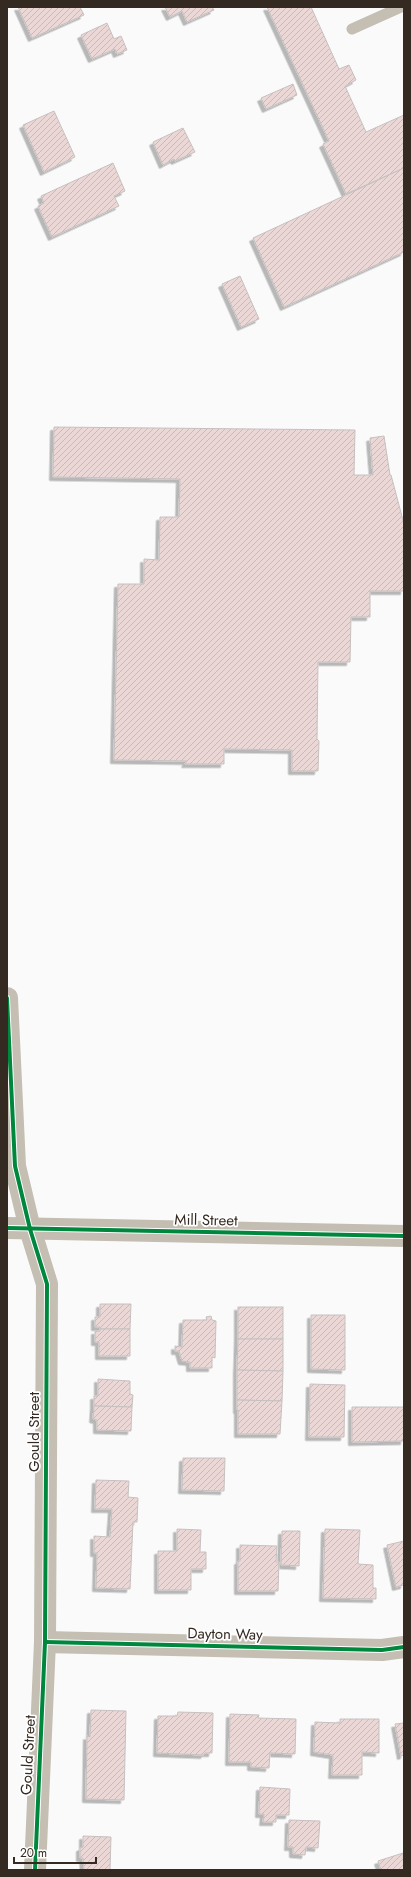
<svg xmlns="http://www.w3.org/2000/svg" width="411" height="1877" font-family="Jost,sans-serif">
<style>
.building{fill:url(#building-hatch);stroke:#c7c0c0;filter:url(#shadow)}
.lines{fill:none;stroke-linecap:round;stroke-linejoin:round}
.service{stroke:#c4beb3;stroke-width:11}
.minor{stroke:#c4beb3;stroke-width:22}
.secondary{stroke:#c3bdb2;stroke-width:22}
.cycleway-casing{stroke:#fff;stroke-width:6}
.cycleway{stroke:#00873e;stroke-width:4}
.labels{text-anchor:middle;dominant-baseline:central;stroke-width:3.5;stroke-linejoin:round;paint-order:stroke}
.street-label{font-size:15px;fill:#352a21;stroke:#fff}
</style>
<defs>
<pattern id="building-hatch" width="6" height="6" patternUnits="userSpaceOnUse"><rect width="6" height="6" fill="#ead7d6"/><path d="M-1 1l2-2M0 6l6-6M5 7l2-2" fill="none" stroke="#c9b9b7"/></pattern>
<filter id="shadow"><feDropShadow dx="-3.5" dy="3.5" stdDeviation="0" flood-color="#0004"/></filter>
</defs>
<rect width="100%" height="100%" fill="#fafafa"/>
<g class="building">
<path d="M18 7H80L84 15 32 38Z"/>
<path d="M165 7H212L214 10 187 22 182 11 170 17Z"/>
<path d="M267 7H311L339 69 349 65 356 80 345 86 366 132 404 115V168L346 194 323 144 329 141Z"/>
<path d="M107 23 114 39 121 36 127 50 117 54 115 49 92 59 81 35Z"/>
<path d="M293 84 297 95 266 109 261 98Z"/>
<path d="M54 111 75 157 44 172 23 125Z"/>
<path d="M183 128 195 152 175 161 174 159 163 165 153 142Z"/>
<path d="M113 163 125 191 114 196 119 206 52 237 38 206 44 203 41 196Z"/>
<path d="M404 168V252L284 307 253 238Z"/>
<path d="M240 276 259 319 241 327 222 284Z"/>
<path d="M54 427 355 430 354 475H373L370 438 384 436 390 475H391L404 524V591H370V617H351L350 662H318L317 739 319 741 318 771H292V750L224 749V764H185L187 761 114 760 118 584H144V559L159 560 160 517H179L180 479 53 477Z"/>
<path d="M100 1304H131L130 1329H100V1327H95V1317H100Z"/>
<rect x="238" y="1307" width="45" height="32"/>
<path d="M311 1315H345V1370L311 1369Z"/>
<path d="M211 1316 212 1320 216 1321 215 1358 212 1357V1368H190V1362L182 1361 179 1351H175V1346L182 1347 183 1320H207L206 1317Z"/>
<path d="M100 1329H130V1356H99V1342H95V1331H100Z"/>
<path d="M238 1339H283V1371L237 1370Z"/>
<path d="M237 1370 283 1371 282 1401 237 1400Z"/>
<path d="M98 1379 130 1381V1394L133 1395 132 1407 94 1406V1396H98Z"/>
<path d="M310 1384 345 1385 344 1437H309Z"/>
<path d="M237 1400 282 1401 280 1434H238V1410H237Z"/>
<path d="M94 1406 132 1407 131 1431 97 1430V1420L93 1419Z"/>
<path d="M352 1407H404V1441L352 1442Z"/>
<path d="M183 1458H225L224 1491 182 1490Z"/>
<path d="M96 1480 129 1481 128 1497 138 1498 137 1522H133L130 1589 96 1588 97 1553H94V1536L110 1537 112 1509H95Z"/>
<path d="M177 1529 201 1530 200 1552H206V1569H191V1590H158V1551H177Z"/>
<path d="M325 1529 360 1530 358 1564 373 1565V1588H376V1599L323 1598Z"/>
<path d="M282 1531H300L299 1566 281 1565Z"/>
<path d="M404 1541V1585L396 1587 387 1545Z"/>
<path d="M240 1545 277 1546 276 1562H279L278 1591H238V1561H240Z"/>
<path d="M91 1710 126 1711 124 1800 86 1799 87 1736 90 1737Z"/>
<path d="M178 1712 213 1713 212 1753H205L204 1755 157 1753 158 1716H177Z"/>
<path d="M230 1714 259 1715 258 1718 296 1719 295 1754 270 1753 269 1768 251 1767V1762H229Z"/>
<path d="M340 1719H379V1753L362 1752V1775H332L333 1755 314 1752 315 1722 340 1723Z"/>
<path d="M404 1723V1755L401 1756 395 1724Z"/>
<path d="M260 1787 290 1789 289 1815H276V1822H263L264 1814H259Z"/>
<path d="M289 1820 320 1821 318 1848 306 1847 305 1855 293 1854V1847H288Z"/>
<path d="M83 1836 111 1837 110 1870H84L83 1858H80V1848L83 1847Z"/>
<path d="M403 1853 404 1870H381L378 1861Z"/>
</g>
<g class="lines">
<path class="service" d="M352 29 401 7"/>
<g class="minor">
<path d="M7 998 15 1166 30 1229 47 1284 45 1642 35 1870"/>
<path d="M45 1642 382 1650 404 1647"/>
</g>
<path class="secondary" d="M7 1228 404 1236"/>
<g class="cycleway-casing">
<g id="cycleway">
<path d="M7 998 15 1166 30 1229 47 1284 45 1642 35 1870"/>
<path d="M7 1228 404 1236"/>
<path d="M45 1642 382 1650 404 1647"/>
</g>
</g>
<use href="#cycleway" class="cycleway"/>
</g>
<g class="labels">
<g class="street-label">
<text transform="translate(206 1220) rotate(1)">Mill Street</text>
<text transform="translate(34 1432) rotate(-90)">Gould Street</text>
<text transform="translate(225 1634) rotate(1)">Dayton Way</text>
<text transform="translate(28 1755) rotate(-87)">Gould Street</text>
</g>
</g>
<rect width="411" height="1877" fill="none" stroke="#352a21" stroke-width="16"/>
<path d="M14 1857v6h82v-6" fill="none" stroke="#352a21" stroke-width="2"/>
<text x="20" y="1857" font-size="12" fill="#352a21" stroke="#ffffff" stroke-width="3" paint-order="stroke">20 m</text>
</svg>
